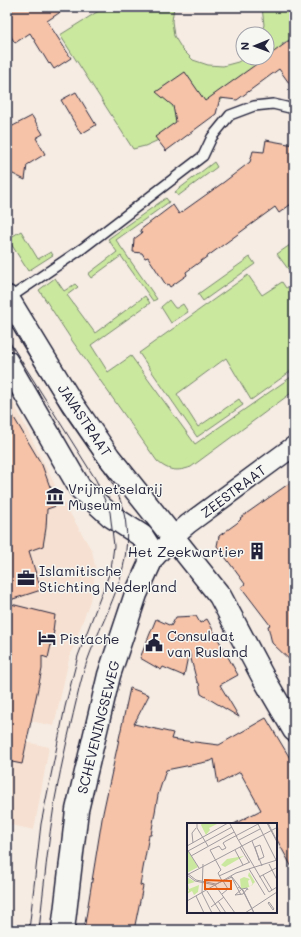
<svg xmlns="http://www.w3.org/2000/svg" width="301" height="937" font-family="Mali,sans-serif">
<style>
.built{fill:#f6e0d1}
.green{fill:#cbe89f;stroke:#76856d}
.building{fill:#f7c3a8;stroke:#22223b}
.lines{fill:none;stroke-linecap:round;stroke-linejoin:round}
.lane-casing{stroke:#22223b;stroke-width:12}
.street-casing{stroke:#22223b;stroke-width:22}
.secondary-casing{stroke:#22223b;stroke-width:25}
.lane{stroke:#f6f6f2;stroke-width:9}
.street{stroke:#f6f6f2;stroke-width:19}
.secondary{stroke:#f6f6f2;stroke-width:22}
.tram{stroke:#22223b;stroke-width:1}
.labels{text-anchor:middle;dominant-baseline:central;stroke-width:3;stroke-linejoin:round;paint-order:stroke}
.street-label{font-size:14px;fill:#22223b;stroke:#f6f6f2}
.poi-label{font-size:14px;fill:#22223b;stroke:#f6f6f2;text-anchor:start}
.inset-road{fill:none;stroke:#a19ba0;stroke-width:1}
.view{fill:#e8590c;fill-opacity:0.15;stroke:#e8590c;stroke-width:2}
.inset-edge{fill:none;stroke:#22223b;stroke-width:2}
</style>
<rect width="100%" height="100%" fill="#f6ece3"/>
<filter id="ink" filterUnits="userSpaceOnUse"><feTurbulence type="fractalNoise" baseFrequency=".025" numOctaves="2"/><feDisplacementMap in="SourceGraphic" scale="8" xChannelSelector="R" yChannelSelector="G"/><feConvolveMatrix kernelMatrix="1 2 1 2 8 2 1 2 1" color-interpolation-filters="sRGB"/></filter>
<g filter="url(#ink)">
<g class="built">
<path d="M7 390 64 503 92 551 95 566 94 582 90 601 69 659 54 726 7 716Z"/>
<path d="M7 738 49 747 34 830 7 824Z"/>
</g>
<g class="green">
<path d="M105 7H174L172 21 174 36 182 49 193 60 208 65 223 66 238 62 244 58H267V34H261L264 25 262 7H294V43L291 39 282 44 284 48 272 63 177 132 145 146 133 149 60 35Z"/>
<path d="M214 162 217 167 178 196 175 192Z"/>
<path d="M166 198 169 202 116 240 157 299 153 301 121 256 91 278 88 274 117 252 108 239Z"/>
<path d="M21 231 38 259 51 252 53 255 28 271 8 239Z"/>
<path d="M290 245 294 251V277L277 254Z"/>
<path d="M250 257 255 264 203 301 198 294Z"/>
<path d="M248 275 262 295 282 282 286 288 292 285 294 288V369L251 400 226 358 177 394 198 427 239 399 243 405 197 437 139 353Z"/>
<path d="M55 278 64 291 75 284 78 287 67 295 95 333 145 296 150 303 91 345 108 372 131 356 195 444 294 375V391L191 467C177 472 168 471 157 461L73 342 39 290Z"/>
<path d="M169 300 175 308H177L183 304 188 312 171 323 161 307Z"/>
</g>
<g class="building">
<path d="M7 7H68L47 21 71 58 54 69 50 63 49 64 30 33 15 43 7 30Z"/>
<path d="M294 37V90L279 69 237 100 220 98 216 114 166 151 155 137 176 122 173 106 156 92 185 72 205 101 265 58H267V57Z"/>
<path d="M76 92 96 125 81 134 61 100Z"/>
<path d="M32 116 43 134 36 138 45 154 27 165 25 180 7 171V129Z"/>
<path d="M266 140 294 145V202L279 213 275 207 186 272 187 275 170 287 168 284 166 285 148 257 145 258 142 253 133 252 134 239 142 233 140 230 173 205 179 214 224 182 250 162 253 151 264 152Z"/>
<path d="M7 406 42 465 50 487 57 491 59 499 56 506 47 509 46 528 43 546 29 551 41 590 7 601Z"/>
<path d="M294 480V664L272 643 268 626 270 625 241 587 245 584 217 546 219 536 237 523 241 519 240 518Z"/>
<path d="M7 603 55 615 53 631H54L48 658 42 656V669L22 764 7 761Z"/>
<path d="M196 616 200 623 207 619 238 675 220 685 239 717 201 694 199 683 197 682 189 651 184 676 163 667 161 670 140 658 156 619 171 626 176 617Z"/>
<path d="M130 688 149 695 134 724 173 733 171 739 219 745 266 718 294 765V871L276 838V824H234L261 810 240 772 218 784 214 759 211 761 166 770 158 795 151 835H149L146 852 140 885 143 886 134 930H84L103 813Z"/>
</g>
<g class="lines">
<g class="lane-casing">
<path id="lane" d="M8 299 83 248 203 156 212 137 230 115 254 106 273 104 294 109"/>
</g>
<g class="street-casing">
<path id="street" d="M150 563 173 537 188 524 294 446"/>
</g>
<g class="secondary-casing">
<g id="secondary">
<path d="M7 297 73 405 109 457 220 596 263 677 294 730"/>
<path d="M7 362 80 488 111 516 142 536 149 547 150 563 136 594 109 675 77 810 63 930"/>
</g>
</g>
<use href="#lane" class="lane"/>
<use href="#street" class="street"/>
<use href="#secondary" class="secondary"/>
<g class="tram">
<path d="M7 316C22 342 36 368 52 393 64 412 77 430 89 448 102 467 117 486 123 509 140 573 94 625 80 685 71 723 62 761 55 799 48 842 44 886 39 930"/>
<path d="M7 338 96 480 110 512 114 546 111 569 78 656 65 707 41 824 29 930"/>
</g>
</g>
</g>
<defs>
<g id="museum-bare" transform="scale(1.38)"><path d="M0-6L6-3V-2H-6V-3ZM-5-1h2V3h-2ZM-1-1h2V3h-2ZM3-1h2V3H3ZM-6 4H6V6H-6Z" fill="#22223b" stroke="#f6f6f2" stroke-width="2.5" paint-order="stroke"/></g>
<g id="building-bare" transform="scale(1.38)"><path d="M-4-6H4V6H1V3H-1V6H-4ZM-2.5-4.3h1.7v1.8h-1.7ZM.8-4.3h1.7v1.8H.8ZM-2.5-1h1.7V.8h-1.7ZM.8-1h1.7V.8H.8Z" fill="#22223b" stroke="#f6f6f2" stroke-width="2.5" paint-order="stroke"/></g>
<g id="office-bare" transform="scale(1.38)"><path d="M-6-3h4V-5.5h4V-3h4V5H-6ZM-1-4.5V-3h2v-1.5ZM-6 0V1H6V0Z" fill="#22223b" stroke="#f6f6f2" stroke-width="2.5" paint-order="stroke"/></g>
<g id="hotel-bare" transform="scale(1.38)"><path d="M-6-4.5h1.5V1H6V5H4.5V3h-9V5H-6ZM-4 0a1.8 1.8 0 1 1 3.6 0ZM.5 0V-2.5h3Q6-2.5 6 0Z" fill="#22223b" stroke="#f6f6f2" stroke-width="2.5" paint-order="stroke"/></g>
<g id="civic-bare" transform="scale(1.38)"><path d="M-.6-6.5H3V-4.5H.6V-3L4-1V1h2V6H-6V1h2V-1L-.6-3ZM-1.2 2.5V6h2.4V2.5Z" fill="#22223b" stroke="#f6f6f2" stroke-width="2.5" paint-order="stroke"/></g>
</defs>
<g fill-rule="evenodd">
<use href="#museum-bare" x="55" y="496"/>
<use href="#building-bare" x="257" y="551"/>
<use href="#office-bare" x="26" y="578"/>
<use href="#hotel-bare" x="47" y="638"/>
<use href="#civic-bare" x="154" y="643"/>
</g>
<g class="labels">
<g class="street-label">
<text transform="translate(85 420) rotate(56)">JAVASTRAAT</text>
<text transform="translate(233 491) rotate(-37)">ZEESTRAAT</text>
<text transform="translate(98 727) rotate(-76)">SCHEVENINGSEWEG</text>
</g>
<g class="poi-label">
<text x="68" y="488">Vrijmetselarij<tspan x="68" dy="16">Museum</tspan></text>
<text x="244" y="551" text-anchor="end">Het Zeekwartier</text>
<text x="39" y="570">Islamitische<tspan x="39" dy="16">Stichting Nederland</tspan></text>
<text x="167" y="635">Consulaat<tspan x="167" dy="16">van Rusland</tspan></text>
<text x="60" y="638">Pistache</text>
</g>
</g>
<g transform="translate(187 823)">
<rect width="90" height="90" fill="#f6ece3"/>
<path d="M15 0H32L22 5 23 7 19 12 14 2ZM0 26 11 44 0 50ZM57 33 38 44 34 42 40 36ZM62 49 68 59 66 61 60 65 54 66 53 56 57 54 63 56 61 58 62 63 66 62 63 55 61 53ZM0 54 8 59 1 61 2 66 12 62 11 69 7 72 5 68 0 71 2 67 0 66Z" fill="#cbe89f"/>
<path class="inset-road" d="M10 0V5L21 23M80 0 90 19M81 0 90 18M43 1 50 14M71 1 89 37M49 13 82 69 90 64M52 17 73 6M39 18 73 0M65 18 75 43M6 20 5 10 9 5M0 23 41 0M53 24 62 39M68 24 73 22 77 34 71 37M68 24 72 37M0 26 12 45M48 27 56 42M1 28 45 4M4 33 47 9M16 41 15 70 25 90M82 41 90 57M62 46 78 72M0 50 9 57 29 61 45 54 56 68 67 90M0 52 8 58 28 62 48 90M0 52 89 5M76 52 85 67M32 53 63 39M44 53 54 72M72 54 89 45M35 58 31 50 34 47 23 27 32 23 35 27 39 25 36 20 39 18M51 64 56 67 67 90M60 66 56 71 48 72 55 66 60 65 61 67M20 68 34 90M35 71 41 66 36 58M9 73 17 90M0 78 49 50 90 37M31 78 39 90M82 79 87 86 86 87 81 80ZM24 84 37 74M58 90 90 69"/>
<path class="view" d="M18 57 44 58V66H18Z"/>
<rect width="90" height="90" class="inset-edge"/>
</g>
<rect width="301" height="937" fill="none" stroke="#f6f6f2" stroke-width="24"/>
<rect x="12" y="12" width="277" height="913" fill="none" stroke="#22223b" stroke-width="1.5" filter="url(#ink)"/>
<g transform="translate(255 46) rotate(269)"><circle r="19" fill="#f6f6f2" stroke="#a1a1a9"/>
<path d="M0-3L7 15L0 10L-7 15Z" fill="#22223b"/>
<text y="-6" font-size="11" font-weight="bold" text-anchor="middle" fill="#22223b">N</text>
</g>
</svg>
